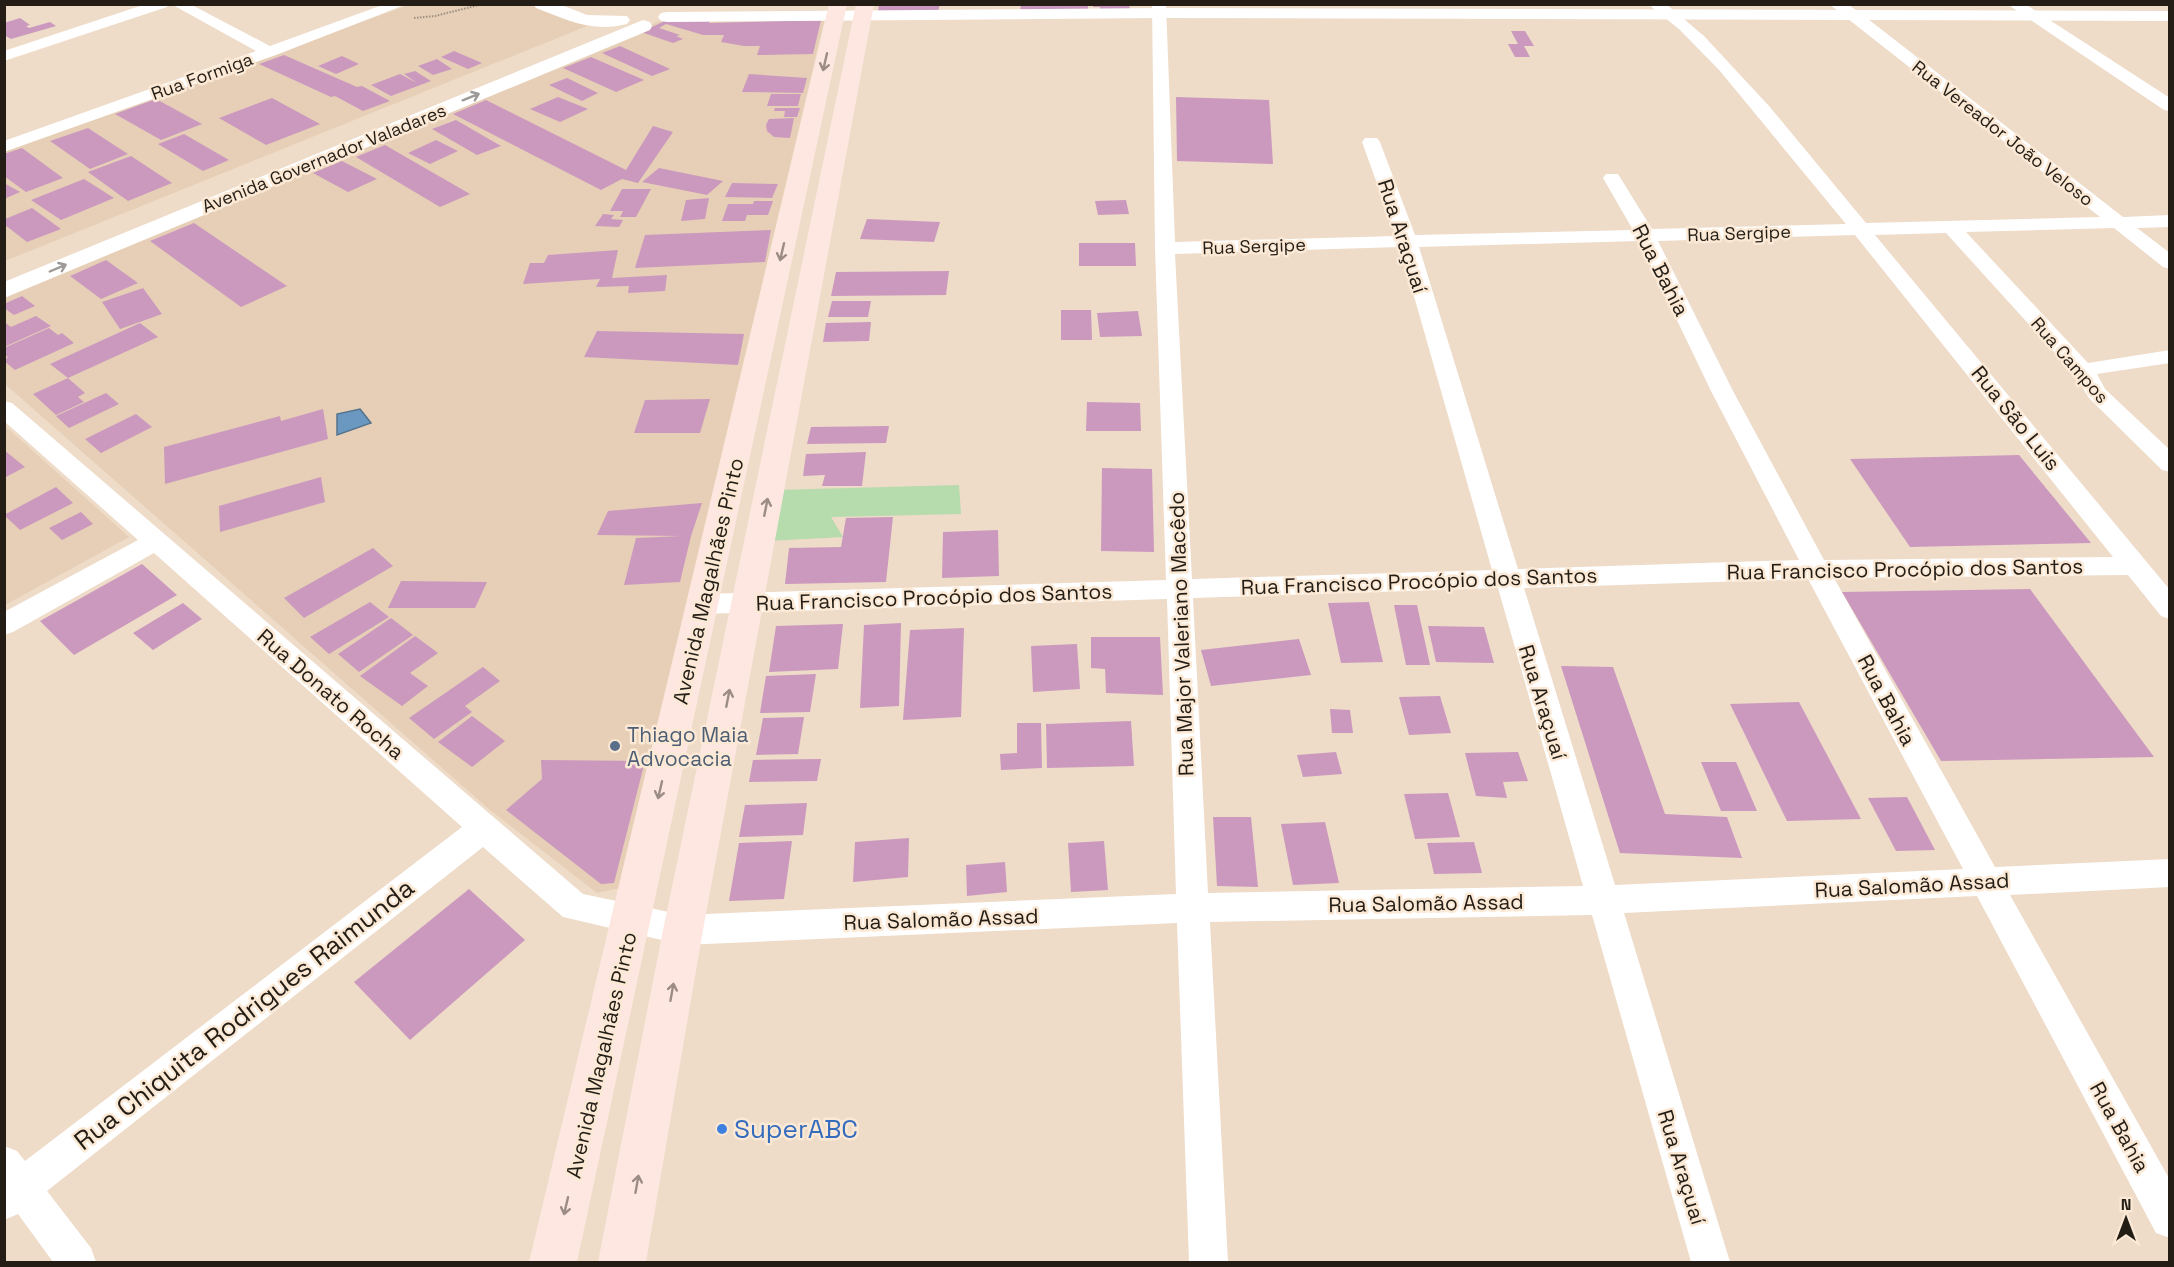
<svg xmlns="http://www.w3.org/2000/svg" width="2174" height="1267" font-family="'Space Grotesk',sans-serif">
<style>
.built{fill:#e6cfb6}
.green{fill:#b6dbac}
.water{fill:#6a98c0;stroke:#55738d;stroke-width:1.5}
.building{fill:#cb99be}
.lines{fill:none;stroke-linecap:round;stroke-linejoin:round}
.path{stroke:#9c8f80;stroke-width:2;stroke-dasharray:1.5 1.5;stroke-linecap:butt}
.minor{fill:#fff;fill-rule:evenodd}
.tertiary{fill:#fff;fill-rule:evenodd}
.secondary{fill:#fee7e0;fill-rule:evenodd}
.oneway{stroke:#9b8c85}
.oneway2{stroke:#9c9996}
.service-dot{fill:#5c6f8a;stroke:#fbe9d5;stroke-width:2}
.shop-dot{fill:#3f7fe0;stroke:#fbe9d5;stroke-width:2}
.labels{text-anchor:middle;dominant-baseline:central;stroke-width:5;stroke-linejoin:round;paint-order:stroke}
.far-street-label{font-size:18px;fill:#231d16;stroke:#fbe9d5}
.street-label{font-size:21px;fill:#231d16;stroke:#fbe9d5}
.service-label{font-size:21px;fill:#4e5e75;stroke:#fbe9d5;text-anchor:start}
.near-street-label{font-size:26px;fill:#231d16;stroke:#fbe9d5}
.near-shop-label{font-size:26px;fill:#366cbe;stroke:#fbe9d5;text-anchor:start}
</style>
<rect width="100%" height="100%" fill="#eedbc8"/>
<g class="built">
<path d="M409 5H535L587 26 5 261V150Z"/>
<path d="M825 17 620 888 597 893 490 810 5 384V298L665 19Z"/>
<path d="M5 426 129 537 5 605Z"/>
</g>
<path class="green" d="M959 485 961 514 831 517 843 537 767 541 776 490Z"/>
<path class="water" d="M360 409 371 423 337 435V414Z"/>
<g class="building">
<path d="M879 4H940L938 12H878Z"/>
<path d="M1088 4V10L1020 11 1021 5Z"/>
<path d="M1093 4H1129L1130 10H1100V7H1093Z"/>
<path d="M20 18 30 25 26 26 29 28 50 22 56 26 11 39 4 35V23Z"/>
<path d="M710 20 709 23 821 20 813 54 757 55 760 46H744L721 42 724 35H703L666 24 659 28 680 35 676 36 683 39 673 43 641 32 665 21Z"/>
<path d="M1511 31H1525L1534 46H1524L1530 57H1515L1508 44H1518Z"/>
<path d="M620 46 670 69 652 76 602 53Z"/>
<path d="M454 51 482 63 468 69 441 57Z"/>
<path d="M284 55 357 87 362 86 390 101 363 111 335 96 331 97 259 64Z"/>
<path d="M342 56 359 64 336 74 318 66Z"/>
<path d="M591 57 644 80 616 92 563 68Z"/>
<path d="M437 59 452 69 433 75 418 66Z"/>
<path d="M415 71 431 81 391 96 371 85 400 74 417 83 404 74Z"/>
<path d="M749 74 807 78 803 93 742 92Z"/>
<path d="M567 78 598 93 582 101 549 85Z"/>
<path d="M771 94H801L798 106H767Z"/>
<path d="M558 97 588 109 560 122 530 109Z"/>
<path d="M1176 97 1269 100 1273 164 1177 161Z"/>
<path d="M272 98 320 124 266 145 219 118Z"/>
<path d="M156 99 202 124 161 140 115 114Z"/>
<path d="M486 100 626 170 653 126 673 132 638 183 622 179 601 190 453 114Z"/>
<path d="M775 108H800L797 117H784L785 111H774Z"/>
<path d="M794 118 790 138 774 137 767 131 766 125 769 119Z"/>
<path d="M456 120 501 146 477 155 432 129Z"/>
<path d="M88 128 128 154 90 169 50 141Z"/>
<path d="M184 134 229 160 203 171 158 144Z"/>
<path d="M436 140 458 151 430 164 408 153Z"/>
<path d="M385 145 470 194 440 207 356 157Z"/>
<path d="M22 148 63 178 26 192 4 176V154Z"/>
<path d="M131 156 172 183 128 201 88 172Z"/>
<path d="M342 161 377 179 348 192 313 173Z"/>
<path d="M659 168 723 181 707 195 642 182Z"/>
<path d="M84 179 114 198 61 220 31 200Z"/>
<path d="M4 183 20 192 4 199Z"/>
<path d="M732 183 778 184 772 198 725 197Z"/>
<path d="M622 189H651L636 217H620L623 211H610Z"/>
<path d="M709 198 705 219 681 221 686 200Z"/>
<path d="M1126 200 1129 214 1098 215 1095 201Z"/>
<path d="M754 201H773L768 215H747L745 221H722L728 204H753Z"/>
<path d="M32 208 61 229 27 242 5 225V219Z"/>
<path d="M603 214 614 215 611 219 623 220 619 227 595 226Z"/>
<path d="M867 219 940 222 934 242 860 239Z"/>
<path d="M194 223 287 286 241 307 150 241Z"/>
<path d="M771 230 765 262 635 268 645 235Z"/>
<path d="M1079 243H1135L1136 266H1079Z"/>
<path d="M618 250 612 278 667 275 665 291 628 293 629 286 596 287 600 279 523 284 530 263H544L548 255Z"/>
<path d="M106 260 138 283 101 299 70 276Z"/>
<path d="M949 271 946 295 831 296 836 272Z"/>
<path d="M143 288 162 314 120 329 102 302Z"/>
<path d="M22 296 35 306 14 315 4 308V304Z"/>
<path d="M832 301H871L868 317H828Z"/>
<path d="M1061 310H1091L1092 340H1061Z"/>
<path d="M1138 311 1142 336 1100 337 1097 313Z"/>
<path d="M36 316 51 326 4 347V322L11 327Z"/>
<path d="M871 322 869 341 823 342 826 323Z"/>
<path d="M140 323 158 337 68 378 85 393 78 397 84 402 56 415 33 394 68 378 50 364Z"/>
<path d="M49 328 58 335 62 333 74 343 15 370 4 361 8 357 4 354V348Z"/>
<path d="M597 331 744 334 738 365 584 357Z"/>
<path d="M106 393 119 404 69 428 56 416Z"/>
<path d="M710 399 700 433H634L645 400Z"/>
<path d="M1087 402 1140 403 1141 431H1086Z"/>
<path d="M323 409 328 439 165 484 164 447 280 416 281 421Z"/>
<path d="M136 414 152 427 101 453 85 439Z"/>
<path d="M889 426 886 443 807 444 811 427Z"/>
<path d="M4 450 25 467 4 478Z"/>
<path d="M866 452 862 486H822L825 475 803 476 806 454Z"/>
<path d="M2019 455 2091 543 1910 547 1850 459Z"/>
<path d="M1102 468 1152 469 1154 552 1101 551Z"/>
<path d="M321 477 325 502 220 532 219 506Z"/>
<path d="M56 487 73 503 20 530 4 515Z"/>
<path d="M702 503 691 536 680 582 624 585 636 538 681 536 597 535 608 511Z"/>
<path d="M81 512 93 524 62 540 49 528Z"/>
<path d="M893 517 886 582 785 584 789 548 841 547 846 518Z"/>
<path d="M998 530 999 576 942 578 943 532Z"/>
<path d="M373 548 393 566 304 618 284 598Z"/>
<path d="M142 564 177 595 74 655 40 621Z"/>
<path d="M401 581 487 582 475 608H388Z"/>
<path d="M2030 589 2154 757 1941 761 1842 592Z"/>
<path d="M370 602 389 617 329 654 310 637Z"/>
<path d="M1369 602 1383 662 1341 663 1328 603Z"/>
<path d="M183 603 202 619 153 650 133 633Z"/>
<path d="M1394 605H1417L1430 665H1406Z"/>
<path d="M391 618 413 635 359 672 338 654Z"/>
<path d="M901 623 899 706 860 708 864 625Z"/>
<path d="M843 624 838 669 769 672 776 626Z"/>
<path d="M1428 626 1484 627 1494 663 1436 662Z"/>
<path d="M964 628 961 717 903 720 910 630Z"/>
<path d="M415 636 438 653 410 673 428 686 402 706 360 676Z"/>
<path d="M1091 637H1160L1163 695 1106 693 1105 669 1091 668Z"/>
<path d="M1299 639 1311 675 1211 686 1201 650Z"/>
<path d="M1077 644 1080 689 1033 692 1031 646Z"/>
<path d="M1561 666 1613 667 1665 814 1727 817 1742 858 1620 853Z"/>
<path d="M483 667 500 681 465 706 472 712 434 739 409 718Z"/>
<path d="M816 674 810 712 760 713 766 676Z"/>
<path d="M1440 696 1451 733 1409 735 1399 697Z"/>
<path d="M1799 702 1861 819 1787 821 1730 704Z"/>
<path d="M1330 709 1350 710 1353 733H1332Z"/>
<path d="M472 716 505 741 472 767 438 742Z"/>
<path d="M804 717 798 754 756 755 763 718Z"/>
<path d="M1131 721 1134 766 1047 768 1046 724Z"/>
<path d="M1017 723H1041L1042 768 1001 770 1000 754 1017 753Z"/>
<path d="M1336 752 1342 774 1303 777 1297 755Z"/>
<path d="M1518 752 1528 781 1503 782 1507 798 1476 796 1465 753Z"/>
<path d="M821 759 817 781 749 782 753 760Z"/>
<path d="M541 760 645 761 614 883 601 884 506 810 542 779Z"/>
<path d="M1701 762H1736L1757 811H1721Z"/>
<path d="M1448 793 1460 837 1415 839 1404 794Z"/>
<path d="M1907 797 1935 850 1896 851 1868 798Z"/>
<path d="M807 803 803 835 739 837 745 805Z"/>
<path d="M1213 817H1251L1258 887 1217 886Z"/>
<path d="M1325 822 1339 883 1293 885 1281 824Z"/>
<path d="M909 838 908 877 853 882 855 842Z"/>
<path d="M792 841 784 899 729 901 739 843Z"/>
<path d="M1104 841 1108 890 1071 892 1068 843Z"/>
<path d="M1474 842 1482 873 1434 874 1427 843Z"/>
<path d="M1005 862 1007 892 967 896 966 865Z"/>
<path d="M469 889 525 940 410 1040 354 982Z"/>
</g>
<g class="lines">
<path class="path" d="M414 18 435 16 483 4"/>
<g class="minor">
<path d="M146 4H169L167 7 4 61V51Z"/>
<path d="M171 4H190L270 46 385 4H407L276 55 4 152V141L256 51Z"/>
<path d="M1152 4H1166L1175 242 1396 236 1362 142 1365 138H1377L1380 142 1415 235 1633 230 1603 178 1606 174H1618L1652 229 1846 224 1720 71 1680 30 1648 4H1666L1704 36 1769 106 1866 223 2100 217 1829 4H1847L1859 12 2123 217 2170 215V227L2137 228 2170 253V269L2163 267 2114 228 1966 232 2088 363 2170 350V363L2097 374 2105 389 2170 450V472L2162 470 2089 398 2074 374 1946 233 1875 235 2170 590V619L2161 616 2128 575 1834 578 1995 867 2170 859V887L2010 895 2170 1180V1238L2156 1233 1977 896 1624 913 1730 1262H1691L1592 915 1210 922 1228 1262H1189L1177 923 683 945 563 917 483 847 47 1191 91 1248 96 1262H53L18 1214 4 1220V1146L17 1151 25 1161 462 827 154 553 13 632 4 635V612L138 540 4 421V401L12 403 583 894 683 915 1176 894 1167 599 702 614 693 611 689 604 693 597 702 594 1166 580 1155 248ZM1855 235 2113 557 1824 560 1733 391 1658 241ZM1639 241 1711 391 1799 560 1518 569 1419 247ZM1400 247 1492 570 1192 579 1175 254ZM1808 579 1963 869 1615 885 1524 588ZM1498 588 1583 886 1208 893 1193 598Z"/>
<path d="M2007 4H2025L2170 98V111L2164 110Z"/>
</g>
<g class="tertiary">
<path d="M533 4H559L587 15 627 16 630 20 627 24C593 33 567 20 536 8Z"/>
<path d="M1160 8 2170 11V21L1160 18 667 22 661 21 658 17 661 13 667 12Z"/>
<path d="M643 20 650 22 652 26 650 30 4 298V282Z"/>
</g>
<g class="secondary">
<path d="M829 4H847L577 1262H529Z"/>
<path d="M856 4H874L703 930 646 1262H598L663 930Z"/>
</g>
</g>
<defs><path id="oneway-shaft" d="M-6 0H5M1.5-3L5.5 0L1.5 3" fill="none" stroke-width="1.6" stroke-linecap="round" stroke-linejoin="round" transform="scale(1.5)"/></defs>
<g class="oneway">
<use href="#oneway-shaft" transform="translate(825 62) rotate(103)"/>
<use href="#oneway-shaft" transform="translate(782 252) rotate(103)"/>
<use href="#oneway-shaft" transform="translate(766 507) rotate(-79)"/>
<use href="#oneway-shaft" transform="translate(728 698) rotate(-79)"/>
<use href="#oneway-shaft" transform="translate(660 790) rotate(103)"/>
<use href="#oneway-shaft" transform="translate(672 992) rotate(-80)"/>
<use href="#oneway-shaft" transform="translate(637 1184) rotate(-80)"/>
<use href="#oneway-shaft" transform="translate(566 1206) rotate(103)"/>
</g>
<g class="oneway2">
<use href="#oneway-shaft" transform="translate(471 97) rotate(-22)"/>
<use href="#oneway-shaft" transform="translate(58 268) rotate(-23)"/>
</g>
<circle class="service-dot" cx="615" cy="746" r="6"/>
<circle class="shop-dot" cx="722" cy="1129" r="6"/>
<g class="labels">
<g class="far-street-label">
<text transform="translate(202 76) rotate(-20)">Rua Formiga</text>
<text transform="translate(2003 133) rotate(38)">Rua Vereador João Veloso</text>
<text transform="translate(324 158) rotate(-22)">Avenida Governador Valadares</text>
<text transform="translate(1739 233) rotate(-2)">Rua Sergipe</text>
<text transform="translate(1254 246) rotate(-2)">Rua Sergipe</text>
<text transform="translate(2070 360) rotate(49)">Rua Campos</text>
</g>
<g class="street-label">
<text transform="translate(1403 236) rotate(72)">Rua Araçuaí</text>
<text transform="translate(1661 270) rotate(63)">Rua Bahia</text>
<text transform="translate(2016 418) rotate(51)">Rua São Luis</text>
<text transform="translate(1905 569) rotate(-1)">Rua Francisco Procópio dos Santos</text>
<text transform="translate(708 581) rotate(-77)">Avenida Magalhães Pinto</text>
<text transform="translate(1419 581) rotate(-2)">Rua Francisco Procópio dos Santos</text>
<text transform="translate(934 597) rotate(-2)">Rua Francisco Procópio dos Santos</text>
<text transform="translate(1181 634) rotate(-92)">Rua Major Valeriano Macêdo</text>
<text transform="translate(331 694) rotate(41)">Rua Donato Rocha</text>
<text transform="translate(1887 700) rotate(62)">Rua Bahia</text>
<text transform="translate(1543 702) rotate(73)">Rua Araçuaí</text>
<text transform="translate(1912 885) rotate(-3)">Rua Salomão Assad</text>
<text transform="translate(1426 903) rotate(-1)">Rua Salomão Assad</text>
<text transform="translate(941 919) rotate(-2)">Rua Salomão Assad</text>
<text transform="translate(601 1055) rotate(-77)">Avenida Magalhães Pinto</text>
<text transform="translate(2120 1127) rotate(61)">Rua Bahia</text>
<text transform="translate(1682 1167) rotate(73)">Rua Araçuaí</text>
</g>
<g class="service-label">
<text x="627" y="734">Thiago Maia<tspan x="627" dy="24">Advocacia</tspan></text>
</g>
<g class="near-street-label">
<text transform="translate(244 1014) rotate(-38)">Rua Chiquita Rodrigues Raimunda</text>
</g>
<g class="near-shop-label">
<text x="734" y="1129">SuperABC</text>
</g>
</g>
<rect width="2174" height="1267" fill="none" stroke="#231d16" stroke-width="12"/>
<g transform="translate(2126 1219)" stroke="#fbe9d5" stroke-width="4.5" paint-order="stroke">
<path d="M0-4.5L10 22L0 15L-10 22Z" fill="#231d16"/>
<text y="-9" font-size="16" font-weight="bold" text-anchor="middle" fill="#231d16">N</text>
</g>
</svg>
